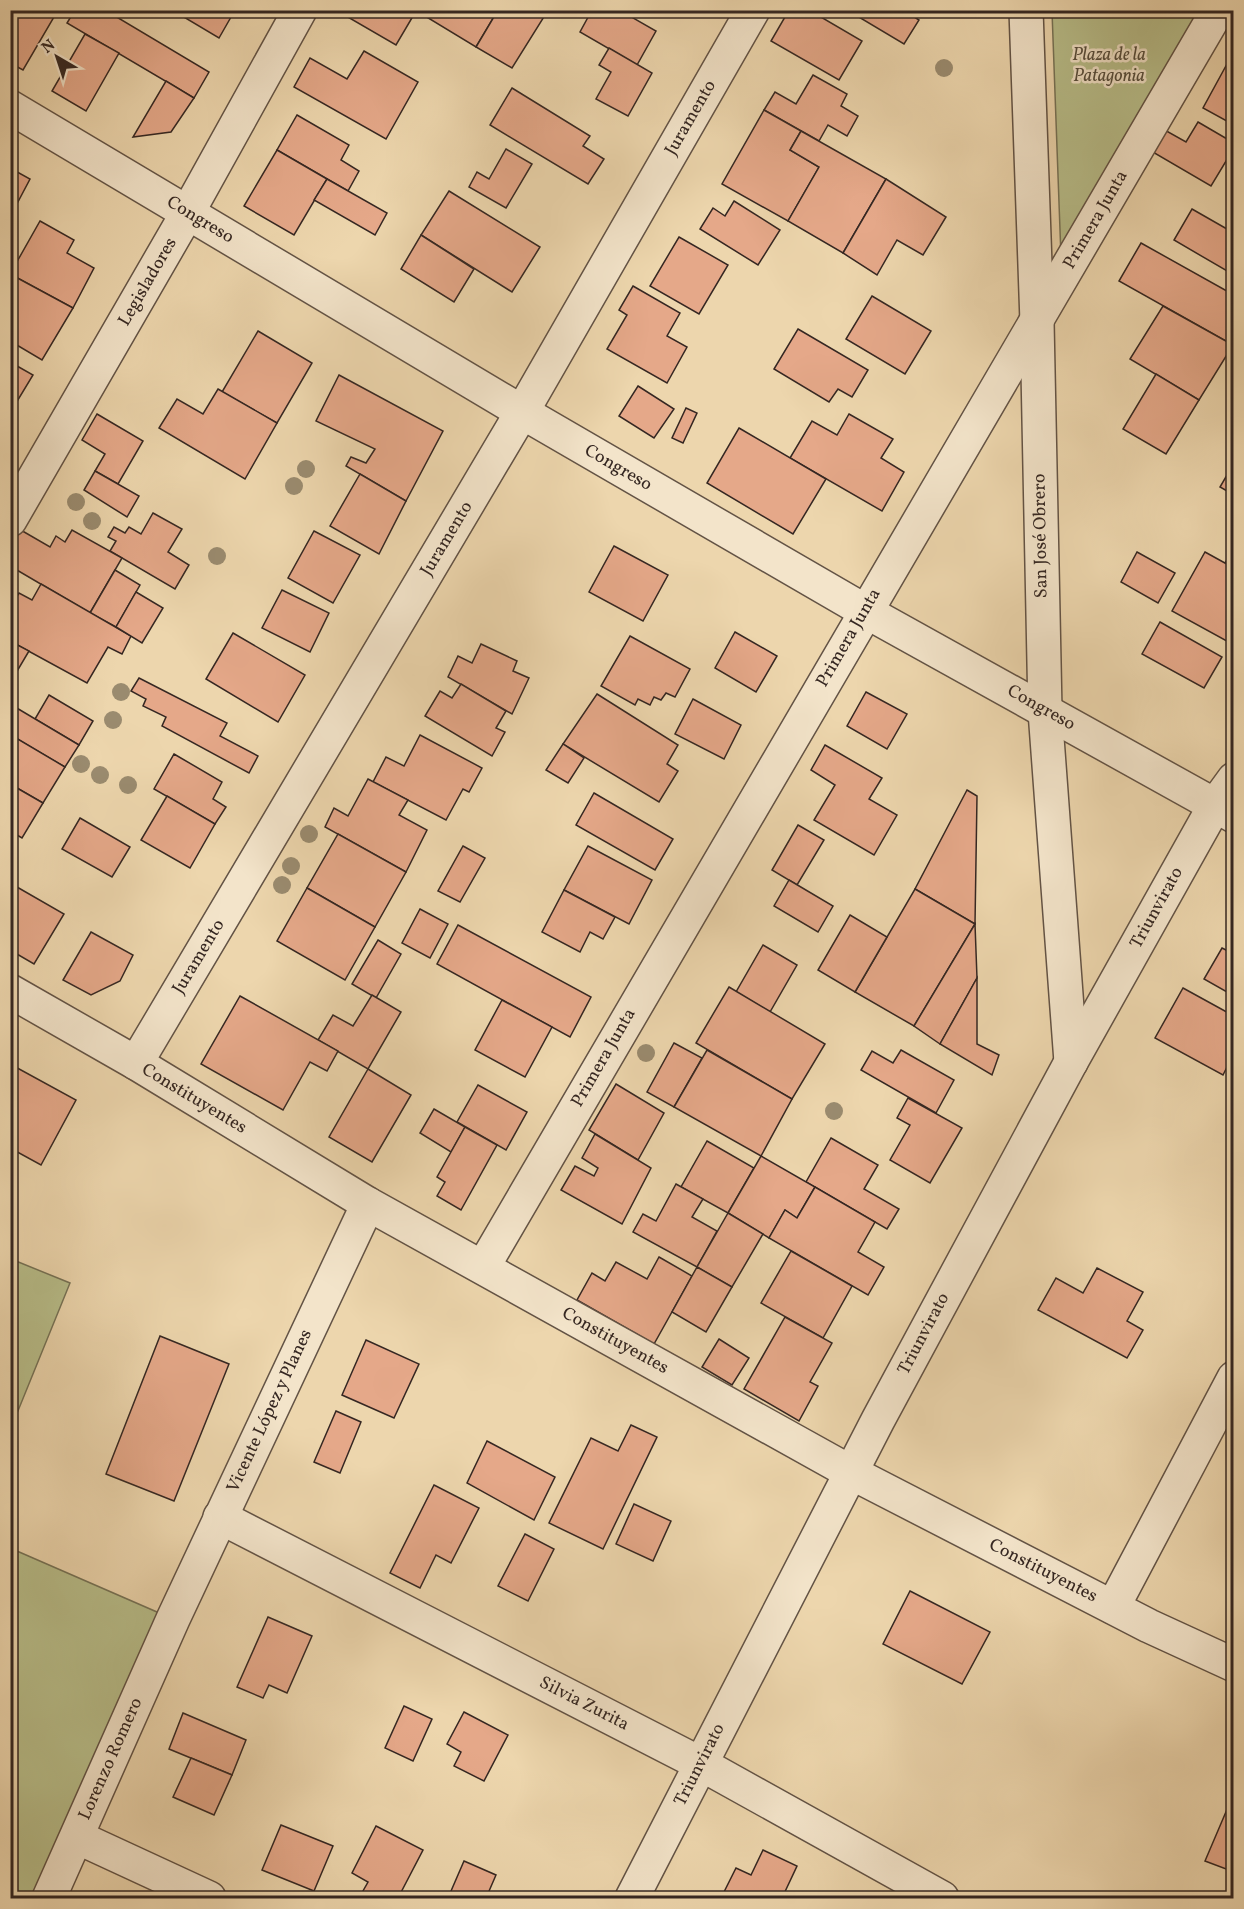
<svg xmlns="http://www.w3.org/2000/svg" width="1244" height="1909" font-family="Vollkorn,serif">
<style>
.green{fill:#b8be8a;stroke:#767256;stroke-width:1.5}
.building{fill:#e5a889;stroke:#352722;stroke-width:1.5}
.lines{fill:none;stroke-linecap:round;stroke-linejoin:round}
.minor-casing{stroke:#635345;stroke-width:36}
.minor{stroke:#f3e4ca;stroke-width:33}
.tree{fill:#9a8b6f}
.labels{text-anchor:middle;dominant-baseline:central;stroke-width:5;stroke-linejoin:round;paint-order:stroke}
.park-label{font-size:18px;font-style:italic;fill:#564d3c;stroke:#f3e4ca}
.street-label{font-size:18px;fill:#352722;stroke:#f3e4ca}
</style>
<rect width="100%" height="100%" fill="#edd6ad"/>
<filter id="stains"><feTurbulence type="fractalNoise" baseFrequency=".00333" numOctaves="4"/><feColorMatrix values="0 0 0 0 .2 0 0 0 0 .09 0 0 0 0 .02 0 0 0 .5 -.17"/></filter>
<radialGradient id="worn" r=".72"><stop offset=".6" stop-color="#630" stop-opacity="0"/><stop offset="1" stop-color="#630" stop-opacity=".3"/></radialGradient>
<g class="green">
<path d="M1052 11H1202L1061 257Z"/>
<path d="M11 1259 70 1283 11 1428Z"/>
<path d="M10 1548 173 1619 49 1898H11Z"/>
</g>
<g class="building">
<path d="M15 10H44L54 17 23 70 10 63V20Z"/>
<path d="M75 10H105L209 72 194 98 67 23Z"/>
<path d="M172 10H235L219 38Z"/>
<path d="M350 10H415L416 11 396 45 346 16Z"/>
<path d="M415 10H498L476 47Z"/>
<path d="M498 10 547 12 512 68 476 47Z"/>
<path d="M592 10H635L633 18 656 31 637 65 580 32Z"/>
<path d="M789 10H809L862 41 839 80 771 41Z"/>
<path d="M847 10H909L908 13 919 20 904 44Z"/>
<path d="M85 34 119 53 86 111 52 91Z"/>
<path d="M609 48 652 73 628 116 596 99 611 72 599 65Z"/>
<path d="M364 51 418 82 386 139 294 87 310 58 347 79Z"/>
<path d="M1227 64 1234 68V125L1203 108Z"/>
<path d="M813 75 847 94 841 106 858 116 847 136 828 125 819 141 764 110 775 92 796 104Z"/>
<path d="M166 81 194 98 171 132 133 137Z"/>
<path d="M512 88 590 136 583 146 604 159 588 184 490 125Z"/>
<path d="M764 110 801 131 790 150 819 167 788 221 722 184Z"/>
<path d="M297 115 349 145 341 160 359 171 348 191 277 150Z"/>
<path d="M1198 122 1234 143V148L1211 186 1151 151 1163 129 1186 142Z"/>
<path d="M801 131 886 179 843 253 788 221 819 167 790 150Z"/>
<path d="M506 149 532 164 506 208 469 187 477 172 489 179Z"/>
<path d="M277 150 327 179 294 235 244 206Z"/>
<path d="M10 168 30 179 11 215H10Z"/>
<path d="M327 179 387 213 375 235 314 200Z"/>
<path d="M886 179 946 217 923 255 897 240 877 275 843 253Z"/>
<path d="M449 191 540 247 512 292 421 235Z"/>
<path d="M734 201 780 230 758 265 700 229 713 208 725 216Z"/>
<path d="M1192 209 1234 233V275L1174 240Z"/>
<path d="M40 221 74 240 67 253 94 268 73 308 10 274Z"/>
<path d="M421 235 474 269 454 302 401 269Z"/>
<path d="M679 237 728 265 699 314 650 286Z"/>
<path d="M1141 243 1234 295 1233 345 1119 281Z"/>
<path d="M10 274 73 308 42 360 10 341Z"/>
<path d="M633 286 680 313 667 336 687 347 667 383 607 349 627 315 619 310Z"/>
<path d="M872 296 931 331 905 374 846 339Z"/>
<path d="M1163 306 1233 345 1199 400 1130 359Z"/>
<path d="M798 329 868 370 852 397 838 389 829 402 774 369Z"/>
<path d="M258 331 312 363 277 423 222 392Z"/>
<path d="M10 362 33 375 10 413Z"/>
<path d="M1156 374 1199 400 1166 454 1123 429Z"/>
<path d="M339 375 443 431 406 501 346 466 351 457 366 463 375 449 316 421Z"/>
<path d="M638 386 674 409 654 438 619 416Z"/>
<path d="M218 389 277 423 245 479 159 428 177 399 203 414Z"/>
<path d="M686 408 697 413 683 443 672 438Z"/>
<path d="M97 414 143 441 118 484 95 471 105 454 82 440Z"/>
<path d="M849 414 893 439 881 458 904 472 882 511 790 458 812 421 837 435Z"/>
<path d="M739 428 826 479 793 534 707 483Z"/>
<path d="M1234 463V495L1220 487Z"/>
<path d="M95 471 139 496 127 517 84 490Z"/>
<path d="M360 474 406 501 379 554 330 526Z"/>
<path d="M153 513 182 529 168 552 189 565 175 589 110 551 116 541 108 537 114 527 125 533 129 527 141 534Z"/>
<path d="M19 529 50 547 56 536 65 542 72 530 122 558 90 613 10 566V544Z"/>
<path d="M314 531 360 555 333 603 288 578Z"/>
<path d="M614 546 668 575 643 621 589 592Z"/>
<path d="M1234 548V568L1225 563Z"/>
<path d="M1137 552 1175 573 1158 603 1121 582Z"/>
<path d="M1205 552 1234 568V645L1172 611Z"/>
<path d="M115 570 140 585 116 627 90 613Z"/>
<path d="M41 584 131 636 122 654 108 647 87 683 10 641V608L19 593 32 600Z"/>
<path d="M282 590 329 613 310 652 262 628Z"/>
<path d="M136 592 163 608 142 643 116 627Z"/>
<path d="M1160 622 1222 657 1204 688 1142 654Z"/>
<path d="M735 632 777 656 756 692 715 668Z"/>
<path d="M233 633 305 675 278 722 206 679Z"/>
<path d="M630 636 690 669 675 697 666 693 661 700 654 697 650 705 638 699 635 705 601 686Z"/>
<path d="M10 641 29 651 13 678 10 677Z"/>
<path d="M481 644 517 661 513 671 529 678 512 714 448 677 458 656 472 663Z"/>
<path d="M139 678 227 723 220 736 258 756 249 773 162 726 166 717 143 706 146 699 131 691Z"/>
<path d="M461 684 506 711 496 728 505 732 492 756 425 716 440 691 452 698Z"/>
<path d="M866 692 907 714 887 749 847 726Z"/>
<path d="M597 694 678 745 667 764 678 771 659 802 563 744Z"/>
<path d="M49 695 93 721 79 745 35 719Z"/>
<path d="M693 699 741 725 724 759 675 734Z"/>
<path d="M10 704 79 745 65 767 10 735Z"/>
<path d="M11 735 65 767 43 803 10 784Z"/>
<path d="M420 735 482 768 469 792 463 789 446 820 373 782 386 757 404 766Z"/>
<path d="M563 744 584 758 568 783 546 770Z"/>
<path d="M825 745 882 778 869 799 897 815 874 855 814 820 835 785 811 770Z"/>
<path d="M174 754 222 782 213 799 226 807 215 824 154 789Z"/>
<path d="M368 779 408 800 399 815 427 830 406 872 325 827 334 808 348 816Z"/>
<path d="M10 784 43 803 22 838 10 831Z"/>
<path d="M967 790 977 796 975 924 915 889Z"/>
<path d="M594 793 673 839 655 870 576 825Z"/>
<path d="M167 796 215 824 190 868 141 840Z"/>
<path d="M80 818 130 847 112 877 62 849Z"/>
<path d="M798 825 824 840 797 885 772 870Z"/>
<path d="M338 834 406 872 375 927 307 888Z"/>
<path d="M463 846 485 858 460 902 438 891Z"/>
<path d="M588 846 652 880 629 924 564 890Z"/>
<path d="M789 880 833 906 818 932 774 906Z"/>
<path d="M10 883 64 914 34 964 10 950Z"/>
<path d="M307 888 375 927 345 980 277 941Z"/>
<path d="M915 889 975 924 914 1026 855 992Z"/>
<path d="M564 890 615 917 603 939 590 932 580 952 542 932Z"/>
<path d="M420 909 448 924 430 958 402 943Z"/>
<path d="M850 915 887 937 855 992 818 970Z"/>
<path d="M975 924 977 978 940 1044 914 1026Z"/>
<path d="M458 925 591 997 570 1037 437 964Z"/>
<path d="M91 932 133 955 120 981 91 995 63 980Z"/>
<path d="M378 940 401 954 376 998 352 984Z"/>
<path d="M763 945 797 965 770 1012 736 992Z"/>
<path d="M1222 948 1234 954V996L1204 979Z"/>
<path d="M977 978V1044L999 1055 992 1075 940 1044Z"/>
<path d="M729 987 825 1044 792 1099 696 1043Z"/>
<path d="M1183 988 1234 1016V1066L1229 1063 1223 1075 1155 1038Z"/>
<path d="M372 995 401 1012 368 1069 318 1040 333 1015 353 1026Z"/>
<path d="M240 996 338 1051 327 1071 310 1062 283 1110 201 1064Z"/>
<path d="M502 1000 552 1027 525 1077 475 1050Z"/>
<path d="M674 1043 702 1058 674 1107 647 1092Z"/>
<path d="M707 1050 792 1099 761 1156 674 1107Z"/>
<path d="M901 1050 954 1080 936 1113 861 1070 872 1051 893 1063Z"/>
<path d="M10 1064 76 1100 41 1165 10 1148Z"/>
<path d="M368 1069 411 1095 372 1162 329 1137Z"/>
<path d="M616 1084 664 1113 638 1160 589 1130Z"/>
<path d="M478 1085 527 1112 506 1150 457 1122Z"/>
<path d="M908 1098 962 1128 930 1183 890 1160 910 1125 897 1118Z"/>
<path d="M434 1109 465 1127 451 1152 420 1133Z"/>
<path d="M465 1127 497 1145 461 1210 437 1196 445 1182 437 1177Z"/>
<path d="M595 1134 651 1168 622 1224 561 1190 575 1166 594 1176 598 1168 582 1158Z"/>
<path d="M831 1138 878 1165 864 1189 899 1209 887 1229 806 1182Z"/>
<path d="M707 1141 754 1168 728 1213 681 1187Z"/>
<path d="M761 1156 815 1187 797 1218 785 1210 769 1238 728 1213Z"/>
<path d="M676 1184 703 1199 692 1217 717 1231 697 1267 633 1232 643 1214 656 1221Z"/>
<path d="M815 1187 875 1222 858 1252 884 1267 868 1295 769 1238 785 1210 797 1218Z"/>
<path d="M728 1213 763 1234 732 1287 697 1267Z"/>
<path d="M791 1251 852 1286 823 1338 761 1303Z"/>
<path d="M659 1257 692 1276 654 1344 577 1300 592 1273 605 1281 616 1262 647 1279Z"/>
<path d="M697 1267 732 1287 706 1332 672 1312Z"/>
<path d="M1097 1268 1143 1292 1127 1321 1143 1330 1127 1358 1038 1310 1056 1278 1083 1293Z"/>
<path d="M785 1317 832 1343 810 1382 818 1386 799 1421 744 1389Z"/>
<path d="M160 1336 229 1364 174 1501 106 1474Z"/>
<path d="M719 1339 749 1358 732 1385 702 1367Z"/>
<path d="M366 1340 419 1364 394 1418 342 1395Z"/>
<path d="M336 1411 361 1422 340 1473 314 1462Z"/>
<path d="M631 1425 657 1437 603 1549 549 1523 591 1438 618 1451Z"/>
<path d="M487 1441 555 1477 534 1520 467 1483Z"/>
<path d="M434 1485 479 1508 451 1563 436 1555 420 1588 390 1573Z"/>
<path d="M634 1504 671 1521 653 1561 616 1544Z"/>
<path d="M525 1534 554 1549 528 1601 498 1586Z"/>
<path d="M910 1591 990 1632 962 1684 883 1644Z"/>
<path d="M268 1617 312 1636 287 1693 269 1685 263 1698 237 1687Z"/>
<path d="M404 1706 432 1719 413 1761 385 1748Z"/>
<path d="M464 1712 508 1735 484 1781 454 1766 461 1752 447 1744Z"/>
<path d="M183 1713 246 1740 232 1775 169 1749Z"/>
<path d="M191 1758 232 1775 214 1815 173 1797Z"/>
<path d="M1234 1793V1872L1205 1861Z"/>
<path d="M281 1825 333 1846 314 1891 262 1870Z"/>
<path d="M376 1826 423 1850 398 1898H359L368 1882 352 1873Z"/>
<path d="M763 1850 797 1866 782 1898H721L736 1868 751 1875Z"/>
<path d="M464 1861 496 1875 486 1898H448Z"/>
</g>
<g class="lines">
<g class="minor-casing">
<g id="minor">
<path d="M1026 10 1037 322 1045 711 1071 1062"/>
<path d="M10 107 522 412 865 611 1234 816"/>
<path d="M10 520 188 212 300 10"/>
<path d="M10 991 136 1063 368 1204 852 1473 1149 1626 1234 1665"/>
<path d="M136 1063 522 412 753 10"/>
<path d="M483 1267 1218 10"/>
<path d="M220 1517 701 1764 942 1898"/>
<path d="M1113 1607 1234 1378"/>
<path d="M77 1837 209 1898"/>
<path d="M49 1898 173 1619 368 1204"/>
<path d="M632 1898 878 1420 1071 1062 1215 805 1234 779"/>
</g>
</g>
<use href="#minor" class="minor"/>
</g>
<g class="tree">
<circle cx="944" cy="68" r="9"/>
<circle cx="306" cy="469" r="9"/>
<circle cx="294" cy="486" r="9"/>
<circle cx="76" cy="502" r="9"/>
<circle cx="92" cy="521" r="9"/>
<circle cx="217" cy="556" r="9"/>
<circle cx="121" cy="692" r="9"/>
<circle cx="113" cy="720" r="9"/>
<circle cx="81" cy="764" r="9"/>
<circle cx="100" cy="775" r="9"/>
<circle cx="128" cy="785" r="9"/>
<circle cx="309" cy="834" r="9"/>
<circle cx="291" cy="866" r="9"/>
<circle cx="282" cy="885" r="9"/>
<circle cx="646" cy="1053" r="9"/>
<circle cx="834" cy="1111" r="9"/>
</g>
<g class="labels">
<g class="park-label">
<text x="1109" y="55">Plaza de la<tspan x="1109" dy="21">Patagonia</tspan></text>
</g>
<g class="street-label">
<text transform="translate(691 118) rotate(-60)">Juramento</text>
<text transform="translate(200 220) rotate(31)">Congreso</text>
<text transform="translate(1096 220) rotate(-60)">Primera Junta</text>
<text transform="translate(148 282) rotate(-60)">Legisladores</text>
<text transform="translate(618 468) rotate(30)">Congreso</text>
<text transform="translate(1041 536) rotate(-91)">San José Obrero</text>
<text transform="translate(447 539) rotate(-59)">Juramento</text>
<text transform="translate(849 638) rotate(-60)">Primera Junta</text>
<text transform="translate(1041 708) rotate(29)">Congreso</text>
<text transform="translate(1157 908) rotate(-61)">Triunvirato</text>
<text transform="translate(199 957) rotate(-59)">Juramento</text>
<text transform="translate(604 1058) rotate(-60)">Primera Junta</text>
<text transform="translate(194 1099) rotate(31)">Constituyentes</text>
<text transform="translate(924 1334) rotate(-62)">Triunvirato</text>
<text transform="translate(615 1341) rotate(29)">Constituyentes</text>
<text transform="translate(270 1411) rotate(-65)">Vicente López y Planes</text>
<text transform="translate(1043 1571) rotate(27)">Constituyentes</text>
<text transform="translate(584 1704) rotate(27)">Silvia Zurita</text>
<text transform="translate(111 1759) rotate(-66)">Lorenzo Romero</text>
<text transform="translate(700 1765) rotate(-63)">Triunvirato</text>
</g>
</g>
<rect width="1244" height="1909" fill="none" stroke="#edd6ad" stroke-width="36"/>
<rect x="12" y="12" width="1220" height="1885" fill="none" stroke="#352722" stroke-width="3"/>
<rect x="18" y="18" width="1208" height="1873" fill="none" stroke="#352722" stroke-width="1.5"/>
<g transform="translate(57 57) rotate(321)" stroke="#f3e4ca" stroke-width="4.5" paint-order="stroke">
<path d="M0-4.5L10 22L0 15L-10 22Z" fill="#352722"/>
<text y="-9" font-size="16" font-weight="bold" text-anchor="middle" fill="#352722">N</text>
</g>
<rect width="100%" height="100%" filter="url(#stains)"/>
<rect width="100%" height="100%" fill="url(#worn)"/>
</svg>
